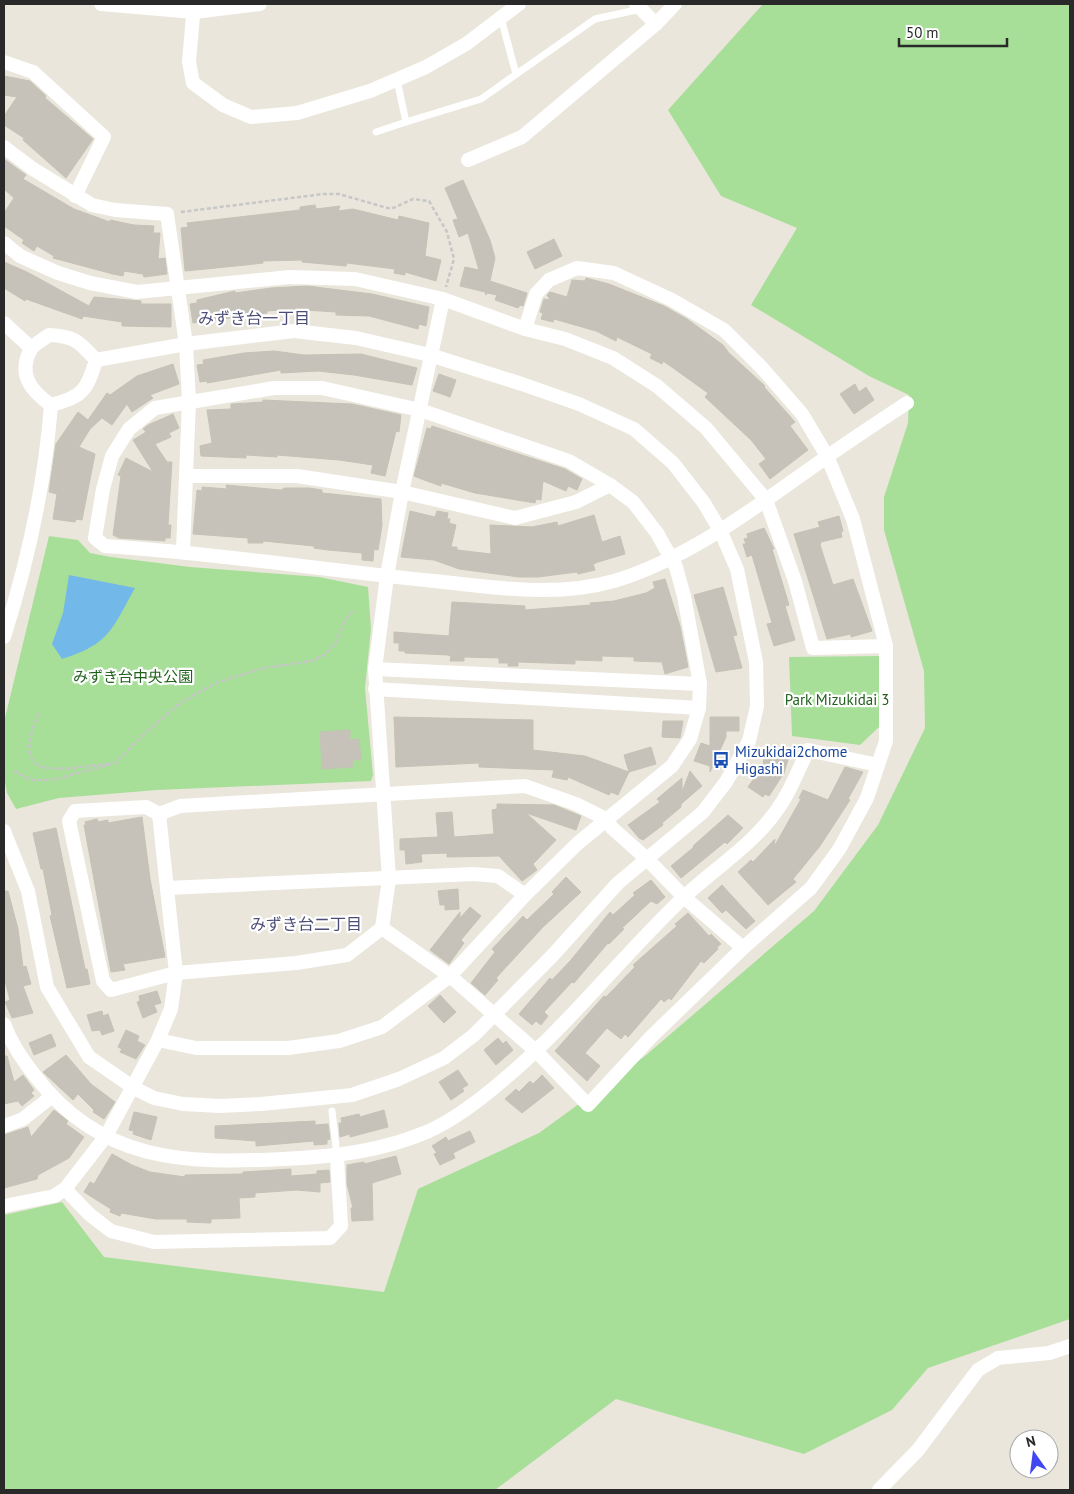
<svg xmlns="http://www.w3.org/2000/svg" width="1074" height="1494" font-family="'PT Sans','Noto Sans JP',sans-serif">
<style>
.green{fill:#a7df99}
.water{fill:#72b8e8}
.building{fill:#c6c2ba;stroke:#c5c2b5}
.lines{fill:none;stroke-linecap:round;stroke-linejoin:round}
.path{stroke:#c7c7c7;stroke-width:2.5;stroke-dasharray:4 2.5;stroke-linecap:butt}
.lane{stroke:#fff;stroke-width:7}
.street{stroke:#fff;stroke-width:14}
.labels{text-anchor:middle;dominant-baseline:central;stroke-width:4.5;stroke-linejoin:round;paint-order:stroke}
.park-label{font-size:15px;fill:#21611d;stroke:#fff}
.transit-label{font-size:15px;fill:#164399;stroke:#fff;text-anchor:start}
.neighbourhood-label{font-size:16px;fill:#4b4d77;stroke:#fff}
</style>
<rect width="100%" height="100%" fill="#eae6db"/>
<g class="green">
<path d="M763 4H1070V1319L928 1368 892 1410 804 1454 616 1399 495 1490H4V1215L62 1202 104 1257 384 1292 418 1189 539 1133 645 1056 814 911 878 825 925 728 924 671 884 530V497L908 423 909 395 869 376 751 305 797 228 721 196 668 110Z"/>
<path d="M49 536 78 540 90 553 111 557 190 567 319 577 368 587 371 629 365 688 373 775 371 781 157 790 59 798 16 809 7 793 4 776V722Z"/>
<path d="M882 656 879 727 860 745 792 736 789 657Z"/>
</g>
<path class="water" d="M69 575 135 588C112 629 110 644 62 659L52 644 63 613Z"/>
<g class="building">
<path d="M4 76 30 81 46 96 45 98 93 139 66 178 23 140 24 138 4 125V116L17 97 4 95Z"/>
<path d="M4 159 26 175 23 179 74 209 110 222V220L134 225 154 226 153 233H160L158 259 165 258 167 274 144 277 143 274 124 271 123 276 113 274 53 258 54 256 37 246 34 251 22 243 24 240 4 226V213L14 198 4 189Z"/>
<path d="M463 180 490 240 495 258 490 281 527 293 523 306 520 305 518 308 495 300 497 295 487 293 486 295 485 292 460 286 465 267 479 270 468 233 459 237 453 220 458 219 445 188Z"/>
<path d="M315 205 316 209 340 206 338 211 353 209 398 220 399 216 429 223 425 256 441 260 436 281 405 272V275L394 273 395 269 347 263 346 266 302 262V260L263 261V263L246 265 185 271 181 228 188 227 187 223 300 210V207Z"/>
<path d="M554 239 562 256 535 269 527 252Z"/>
<path d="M4 262 27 272 89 306 94 297 141 301V304H171V327L122 326V322L83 316 82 319 26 299 25 301 4 288Z"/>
<path d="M586 278 609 284 664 306 687 319 723 345 729 353 765 386 764 387 795 422 790 426 808 450 770 479 759 464 766 459 751 440 705 397 708 393 676 370 663 361 662 364 650 358 652 354 617 337 616 341 596 331 554 319 553 322 541 319 543 313 540 312 544 299 550 300 547 295 550 292 567 297 572 280 585 281Z"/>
<path d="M307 286 372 294 429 307 426 326 419 324 418 329 369 316 336 315V312L289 309 267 311V313L193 323 190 304 197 303V300L235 291V293L271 288Z"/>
<path d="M274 351 304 355 361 354 417 368 412 385 354 375 318 371 281 373V370L207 383V381L200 382 197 365 204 364 203 360 244 353Z"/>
<path d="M173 364 179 384 150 395 153 398 132 412 127 404 112 425 102 418 90 429 79 447 95 454 82 520 76 519 75 522 53 519 57 494 49 492 56 444 78 412 88 420 107 393 110 395 137 376Z"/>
<path d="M439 374 456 380 450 397 433 391Z"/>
<path d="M855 384 859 392 866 387 874 400 854 414 840 394Z"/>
<path d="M263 400 352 404 401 415 399 432 396 431 385 476 371 473 373 465 339 460 277 455V457L246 455V458L201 456 200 446 212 443 207 410 231 409V404L263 402Z"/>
<path d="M173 414 179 428 169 433 171 437 155 444 167 462H172L168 525H171L170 538H165V541L119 538 113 535 121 476 118 475 126 458 153 472 133 440 146 432 143 429 148 425Z"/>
<path d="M432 426 565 469 582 479 577 490 568 486 566 491 543 481 541 500 536 499 535 503 475 493 441 483V486L424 480 414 476 427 428 431 429Z"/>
<path d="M226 485 281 490 285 488H309L322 490V493L381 499 382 525 378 550 374 549 373 561 362 560V553L328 550 314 548V546L263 541V543H248V538L193 534 197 490 202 491V487L227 489Z"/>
<path d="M410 511 435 517 437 511 448 513 447 519H450L449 523 456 525 451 547H457V550L491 554 490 525 532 527 557 522 558 526 594 515 602 542 620 536 625 554 598 562 593 564 595 570 578 574 577 572 538 577H519L459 569 434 560 401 557Z"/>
<path d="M839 516 843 531 841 532 842 537 821 542 820 545 833 585 853 579 872 631 851 637V634L827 639 794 534 820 527 818 522Z"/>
<path d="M764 528 774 549H772L789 605 785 606 795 640 774 646 767 624 772 623 752 555 747 557 743 544H746L744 539 748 538 747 534Z"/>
<path d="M665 579 680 626 688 667 665 674 662 662 634 661V657L602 656V661L575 660V664L518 662V666H508V663H499V658L464 657V661H450L451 656 448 655 405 653V651H399V643H394V632L449 636 452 602 525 606V610L591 605 590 603 614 601 646 593 655 588 653 582Z"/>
<path d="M723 587 737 635 733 636 742 668 716 672 694 595Z"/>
<path d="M394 717 533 720V750L585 756 629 772 618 795 611 792 609 795 568 777 567 780 552 777 554 770 479 767V763L396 767Z"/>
<path d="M710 717H739V731H726V737L710 772V766L694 761 701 743 710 746Z"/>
<path d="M663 721H683L680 738 662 737Z"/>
<path d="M350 730V740L359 739 361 760H352L353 767 322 769 320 732Z"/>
<path d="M651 747 656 764 629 772 624 755Z"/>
<path d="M765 749 790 753 784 773 769 796 765 794 763 797 748 787 763 766Z"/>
<path d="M845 767 863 772 848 799 850 800 820 846 793 879 796 882 768 905 738 872 751 860 753 862 775 839 774 847 801 799 799 798 803 790 828 800Z"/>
<path d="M690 771 702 786 681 804V807L662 823 663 825 643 840 639 838 628 825 660 802 657 799 682 778V792Z"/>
<path d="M497 804 554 805 581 816 576 830 526 813 556 840 533 864 537 870 522 881 499 856 447 857V853L421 854 422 862 406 864 405 850H400V839L438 837 436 813 452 812 454 837 494 834 492 810 497 809Z"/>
<path d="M728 815 743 828 727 844 725 842 681 878 671 866 694 847 693 846Z"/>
<path d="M142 817 150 879 165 957 123 964 125 970 111 972 84 825H86L85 822 97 819 98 822 108 820V823Z"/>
<path d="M56 828 85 969H87L90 984 67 988 50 916 52 915 43 869H41L33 833Z"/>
<path d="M566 877 581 892 543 927 496 978 498 980 485 995 471 983 495 952 492 949 523 916 527 920 554 894 552 892Z"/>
<path d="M651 880 665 897 657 904 651 901 622 928 624 929 609 944 608 943 574 983 572 982 544 1012 548 1016 541 1025 536 1021 532 1025 519 1014 550 978 552 980 571 960 610 912 613 915 635 895 633 893Z"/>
<path d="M722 885 755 921 746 929 726 910 722 913 708 898Z"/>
<path d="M458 889 459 909 445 910V905H440L438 891Z"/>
<path d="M4 891H8L18 929 23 967 26 966 31 984 23 986 33 1013 12 1018 5 1002 10 1000 4 977V972L6 971 4 959Z"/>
<path d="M470 907 481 916 461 940 464 943 449 964 430 950 460 912V918Z"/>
<path d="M688 913 709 936 711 934 721 944 717 947 718 949 704 963 701 961 671 1000 669 998 664 1002 661 999 628 1037 625 1034 621 1039 607 1028 585 1053 600 1066 587 1081 555 1051 604 996 606 997 635 967 633 965 677 926 675 924Z"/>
<path d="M157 991 161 1003 154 1005 157 1012 143 1018 137 1002 140 1001 139 996Z"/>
<path d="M440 995 456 1012 444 1023 428 1006Z"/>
<path d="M102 1011 103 1016 108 1014 114 1031 102 1035 100 1030 92 1031 87 1015Z"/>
<path d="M126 1030 139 1036 137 1041 145 1045 136 1059 120 1052 122 1049 118 1047Z"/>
<path d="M51 1034 56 1046 34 1055 29 1043Z"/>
<path d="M498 1038 503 1044 506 1041 513 1050 496 1065 484 1050Z"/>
<path d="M66 1055 91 1084 115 1102 104 1119 93 1112 94 1110 78 1094 73 1100 43 1072Z"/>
<path d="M4 1056H7L14 1082 23 1075 34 1090 31 1093 34 1096 22 1106 18 1101 4 1104Z"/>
<path d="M458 1070 468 1085 462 1088 464 1091 451 1100 439 1082Z"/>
<path d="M542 1075 554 1088 522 1113 505 1099 516 1089 519 1092 530 1081 533 1084Z"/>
<path d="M54 1110 68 1121 66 1124 84 1137 69 1158 38 1175 37 1179 4 1188V1135L28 1127 31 1137Z"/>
<path d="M384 1110 388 1127 350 1137V1134L340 1137 339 1123H342L341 1118 359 1114 360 1117Z"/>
<path d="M134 1112 157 1117 151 1140 133 1134 134 1131 129 1130Z"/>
<path d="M315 1121V1125L328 1124 330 1139 327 1140V1144L314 1145V1141L256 1146V1141L215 1138V1126Z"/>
<path d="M470 1131 475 1142 453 1153 455 1158 440 1165 434 1154 437 1153 432 1146 446 1137 448 1141Z"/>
<path d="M112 1154 132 1165 150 1172 185 1177V1175L243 1174V1172L291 1169V1176L317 1174V1171L329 1170 330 1182 320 1183V1192L297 1190 255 1193V1197L239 1198 240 1218 211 1219V1223L187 1222V1219H156L121 1213 120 1216 110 1212 111 1209 84 1192 90 1182 94 1184Z"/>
<path d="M396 1156 401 1174 372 1183 373 1220 352 1221 351 1208H353L347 1184V1165L364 1162V1164Z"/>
</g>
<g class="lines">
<g class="path">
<path d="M181 212 323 194H339L391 209 413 199 429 201 447 232 454 259 446 287"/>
<path d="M39 713C6 787 64 767 109 764"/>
<path d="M14 771 31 780H52L115 763 142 736 180 703 218 682 264 668 312 661 324 655 335 644 346 618 353 611"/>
</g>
<g class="lane">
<path d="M501 18 516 74"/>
<path d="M397 80 406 122 481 99 595 19 641 9"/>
<path d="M376 132 406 122"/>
<path d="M332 1111 337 1156"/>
</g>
<g class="street">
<path d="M101 4 194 12 260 4"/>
<path d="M194 4 189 62 193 83 223 105 251 117 297 113 370 91 426 67 466 44 519 4"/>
<path d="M636 4 656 24"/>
<path d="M4 62 33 72 104 137 75 196"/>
<path d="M4 147 33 169 92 205 115 210 167 214 186 344 189 401 183 551"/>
<path d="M468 160 522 137 656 24 675 4"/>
<path d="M4 243 20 256 58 273 90 283 137 292 290 277 355 279 443 299 525 329 565 339 613 358 657 386 706 428 766 500 795 581 813 648 886 646"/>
<path d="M4 323 31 348"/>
<path d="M49 335C75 336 79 342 96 360 87 391 82 397 51 405 31 391 17 374 31 349 34 344 44 339 49 335Z"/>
<path d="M186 476H297L402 492 515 518 576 502 610 485"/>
<path d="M4 637C28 561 45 484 51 405"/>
<path d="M375 669 700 684"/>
<path d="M375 689 699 708"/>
<path d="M159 814 176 973 296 963 347 955 382 928 450 976 537 1052 588 1105 651 1037 743 948"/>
<path d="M4 831 28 891 47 987 89 1057 134 1088 154 1098 183 1104 220 1106 261 1104 352 1095 399 1079 444 1058 474 1035 553 955 618 883 703 812 726 782 749 741 757 706 756 662 745 608 737 569 720 530 704 503 673 463 634 429 579 404 522 384 430 355 356 338 294 331 186 344 96 360"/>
<path d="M168 888 473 874 498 876 525 895"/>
<path d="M382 928 389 879 375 669 387 576 402 492 443 299"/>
<path d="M4 1024C11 1043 23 1061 36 1077 101 1162 185 1164 283 1159 333 1157 383 1151 429 1131 455 1119 480 1100 502 1081 568 1026 621 957 683 898 717 866 758 842 783 801 793 785 800 766 808 750L878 765"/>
<path d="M158 1040 196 1048H288L339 1041 382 1027 450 976 525 895 578 843 672 766 690 739 699 708 700 684 684 596 676 567 657 533 633 502 610 485 569 461 420 410 322 388H274L155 408 129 429 112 456 103 489 95 538 105 546C215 553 324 570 434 581 494 587 554 598 614 581 690 558 757 506 821 461 849 441 878 422 907 403"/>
<path d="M4 1126 23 1119 51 1097"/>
<path d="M65 1189 89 1214 111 1231 154 1242 330 1238 341 1226 337 1157"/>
<path d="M4 1206 54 1196 65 1189 106 1136 158 1040 171 1009 176 973 111 990 103 981 69 821 75 811 146 807 159 814 180 806 525 786 576 804 606 819 612 828 647 859 684 897 743 948 811 888 840 848 867 798 886 741V646L853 519 827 456 802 414 763 369 724 330 672 300 614 273 577 268 549 280 536 294 525 329"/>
<path d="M879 1490 918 1450 978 1370 998 1358 1049 1353 1070 1346"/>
</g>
</g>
<defs>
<g id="bus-bare" transform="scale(1.35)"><path d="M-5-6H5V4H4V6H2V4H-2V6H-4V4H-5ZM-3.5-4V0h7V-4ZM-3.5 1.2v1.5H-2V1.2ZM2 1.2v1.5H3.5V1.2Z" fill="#1a4fb4" stroke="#fff" stroke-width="2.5" paint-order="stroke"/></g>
</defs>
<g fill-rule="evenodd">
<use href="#bus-bare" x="721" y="760"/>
</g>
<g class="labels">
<g class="park-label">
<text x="133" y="676">みずき台中央公園</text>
<text x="837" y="699">Park Mizukidai 3</text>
</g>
<g class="transit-label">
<text x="735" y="751">Mizukidai2chome<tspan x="735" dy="17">Higashi</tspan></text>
</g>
<g class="neighbourhood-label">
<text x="254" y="318">みずき台一丁目</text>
<text x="306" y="924">みずき台二丁目</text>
</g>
</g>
<rect width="1074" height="1494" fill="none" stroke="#292929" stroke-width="10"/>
<g transform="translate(1034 1454) rotate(346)"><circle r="24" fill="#ffffff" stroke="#a9a9a9"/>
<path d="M0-4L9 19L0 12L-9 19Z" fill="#4148f1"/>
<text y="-8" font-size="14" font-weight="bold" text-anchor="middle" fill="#292929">N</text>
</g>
<path d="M899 38v8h108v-8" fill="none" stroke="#292929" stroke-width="2.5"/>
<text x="906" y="38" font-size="15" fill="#292929" stroke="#ffffff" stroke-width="4" paint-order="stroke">50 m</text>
</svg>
